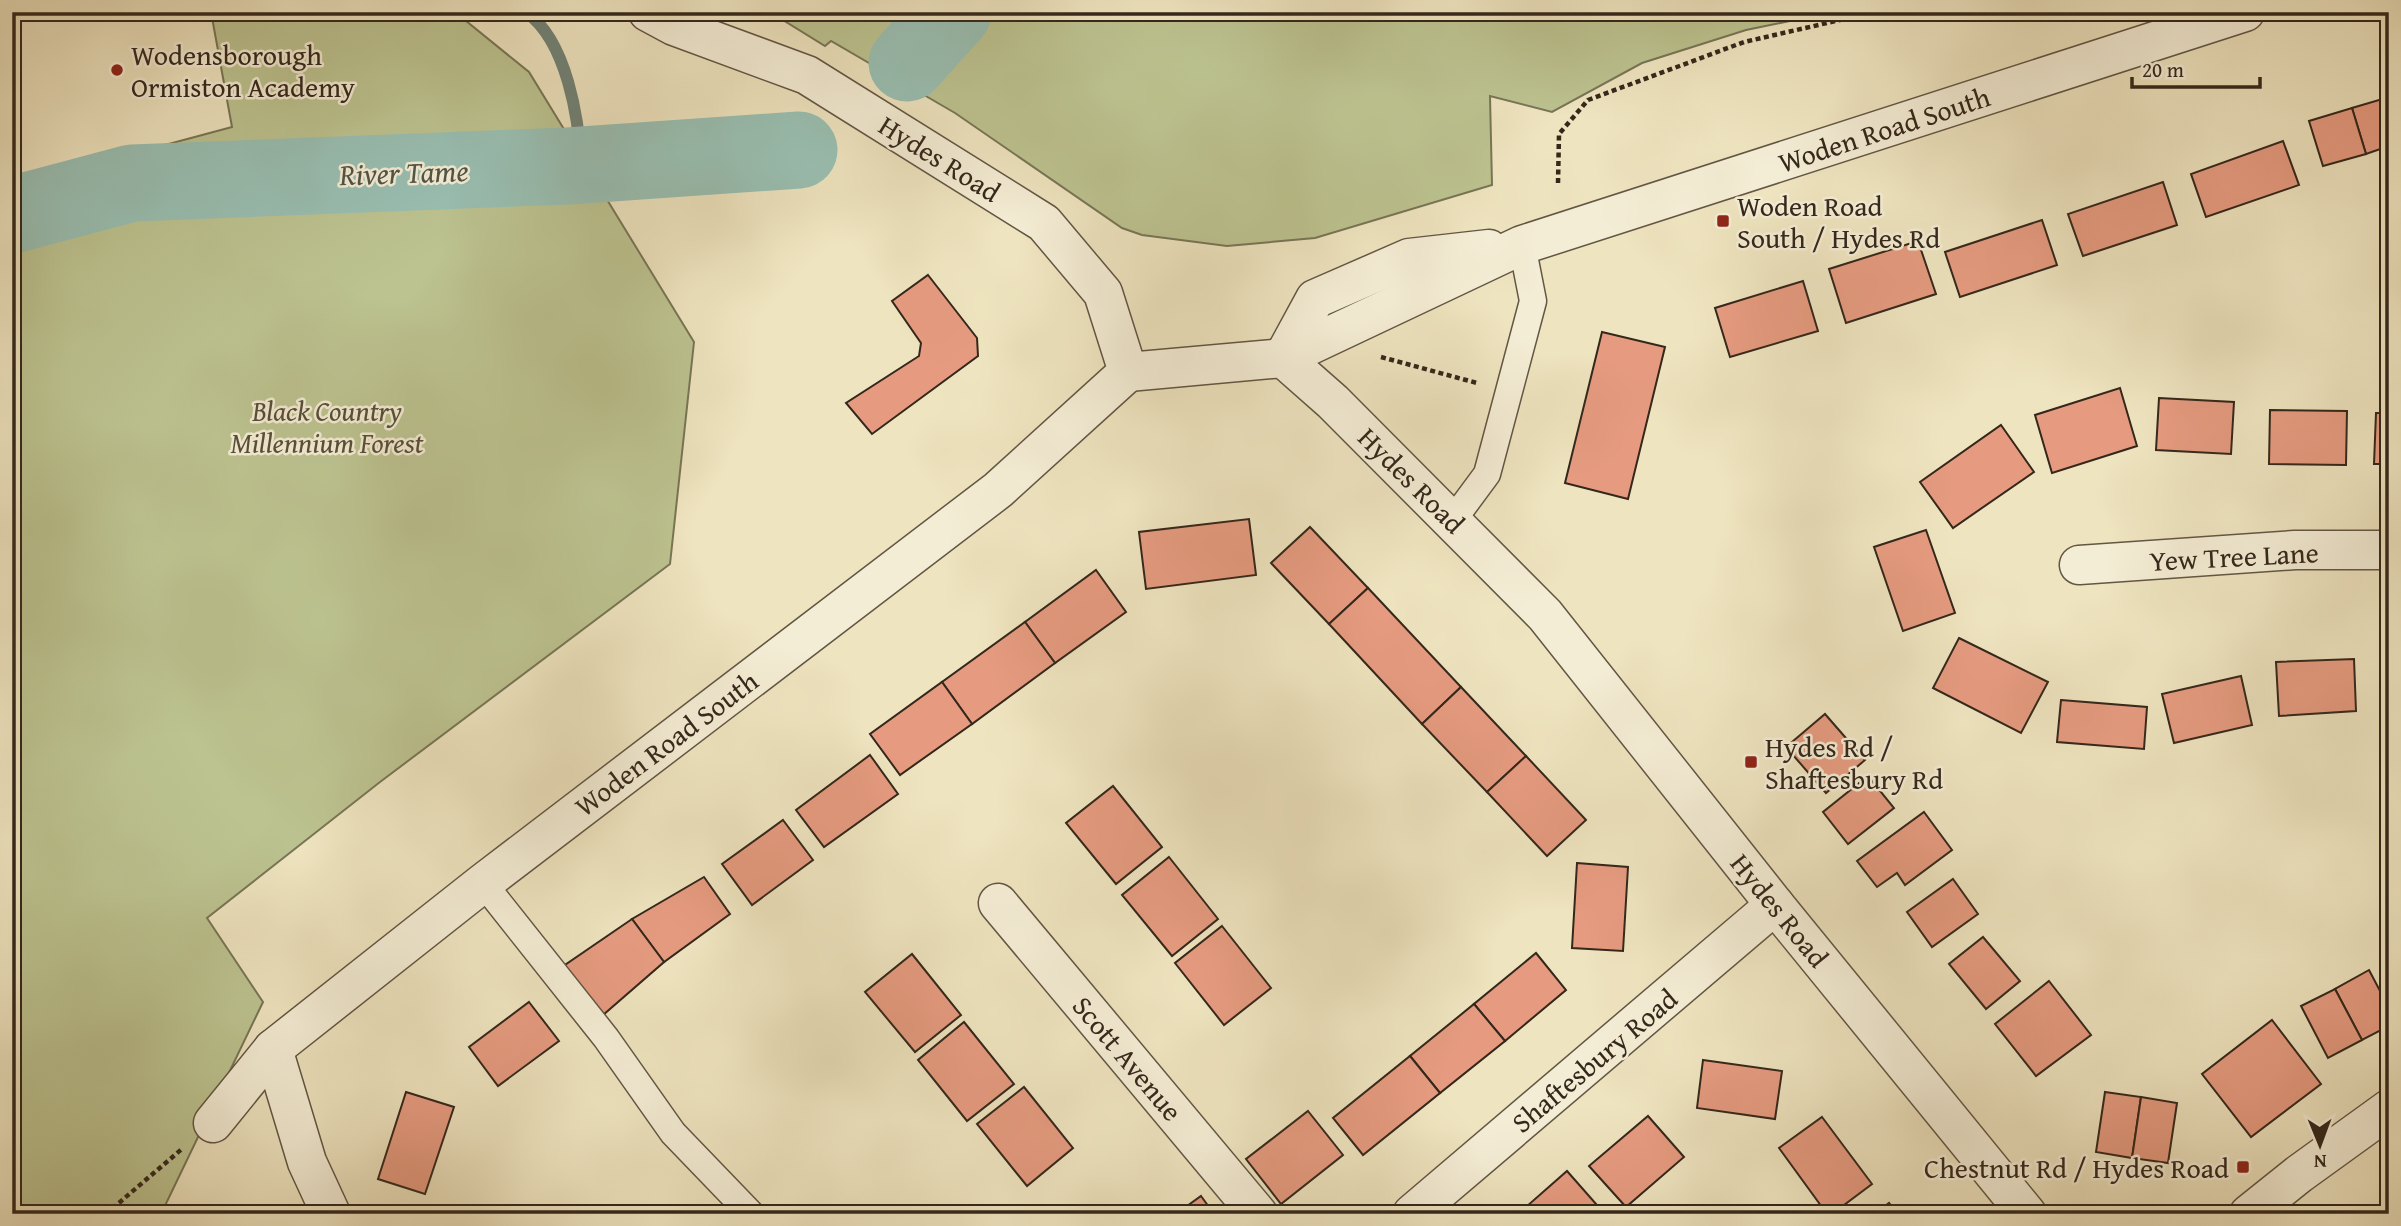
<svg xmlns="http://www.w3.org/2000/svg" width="2401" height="1226" font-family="'Gentium Book Plus',serif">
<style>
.green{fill:#bcc390;stroke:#787556;stroke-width:2}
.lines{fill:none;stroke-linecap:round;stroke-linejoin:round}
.stream{stroke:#718276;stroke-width:12}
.river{stroke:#99bfb2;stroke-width:77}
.building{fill:#e69b80;stroke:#34271b;stroke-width:2}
.service-casing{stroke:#625644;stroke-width:29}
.minor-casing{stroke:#625644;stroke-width:41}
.tertiary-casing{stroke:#625644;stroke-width:41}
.path{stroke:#34271b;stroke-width:4.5;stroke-dasharray:5 3.5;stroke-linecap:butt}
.service{stroke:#f4edd5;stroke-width:26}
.minor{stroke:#f4edd5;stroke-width:38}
.tertiary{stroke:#f4edd5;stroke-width:38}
.poi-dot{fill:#8f2418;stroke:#f4edd5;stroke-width:2.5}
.labels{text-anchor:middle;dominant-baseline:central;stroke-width:5;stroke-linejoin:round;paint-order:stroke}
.poi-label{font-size:28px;fill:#34271b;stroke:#f4edd5;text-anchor:start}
.street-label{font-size:28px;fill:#34271b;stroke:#f4edd5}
.park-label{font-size:28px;font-style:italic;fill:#564e38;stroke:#f4edd5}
.water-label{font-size:30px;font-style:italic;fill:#525548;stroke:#f4edd5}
</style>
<rect width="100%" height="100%" fill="#eee4bf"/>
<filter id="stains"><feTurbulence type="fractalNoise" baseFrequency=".00286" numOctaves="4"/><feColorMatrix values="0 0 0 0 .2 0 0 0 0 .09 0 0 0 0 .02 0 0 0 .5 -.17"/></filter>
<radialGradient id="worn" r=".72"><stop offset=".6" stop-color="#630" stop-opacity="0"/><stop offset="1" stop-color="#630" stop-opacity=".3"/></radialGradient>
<g class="green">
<path d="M211 12H455L529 72 694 342 670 564 380 782 207 918 263 1002 161 1214H12V186L232 127Z"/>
<path d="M770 12H1834L1746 30 1642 63 1552 112 1490 96 1492 185 1315 238 1227 246 1142 235 1122 228 955 113 831 41 825 46Z"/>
</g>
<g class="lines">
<path class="stream" d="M526 12C567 41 579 119 581 165"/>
<g class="river">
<path d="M907 63 953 12"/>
<path d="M12 215 132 183 568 166 799 150"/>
</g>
</g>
<g class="building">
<path d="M2389 97V146L2366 154 2352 108Z"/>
<path d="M2352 108 2366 154 2323 166 2309 121Z"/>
<path d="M2283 141 2299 185 2206 217 2191 174Z"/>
<path d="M2163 182 2177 225 2083 256 2068 214Z"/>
<path d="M2042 220 2057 265 1960 297 1945 252Z"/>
<path d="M1918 241 1936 294 1846 323 1829 269Z"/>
<path d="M928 275 977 338 978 356 872 434 846 403 919 356 921 343 892 301Z"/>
<path d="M1803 281 1818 331 1730 357 1715 308Z"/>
<path d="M1602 332 1665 347 1628 499 1565 483Z"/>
<path d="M2120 388 2137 446 2052 473 2035 415Z"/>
<path d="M2159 398 2234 402 2231 454 2156 450Z"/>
<path d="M2270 410 2347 411 2346 465 2269 464Z"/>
<path d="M2376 413H2389V464H2374Z"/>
<path d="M2001 425 2034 472 1953 528 1920 482Z"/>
<path d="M1249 519 1256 575 1146 589 1139 532Z"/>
<path d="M1310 527 1368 588 1329 624 1271 563Z"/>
<path d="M1926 530 1955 613 1903 631 1874 547Z"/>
<path d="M1096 570 1126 612 1055 663 1025 622Z"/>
<path d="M1368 588 1461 687 1422 724 1329 624Z"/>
<path d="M1025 622 1055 663 972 724 942 682Z"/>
<path d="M1959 638 2048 682 2021 733 1933 688Z"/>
<path d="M2380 654H2389V702L2381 703Z"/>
<path d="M2354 659 2356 711 2279 716 2276 662Z"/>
<path d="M2241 676 2252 725 2174 743 2162 694Z"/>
<path d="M942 682 972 724 900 775 870 734Z"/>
<path d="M1461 687 1526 756 1487 792 1422 724Z"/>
<path d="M2061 700 2147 707 2144 749 2057 742Z"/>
<path d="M1825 714 1865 760 1826 793 1786 747Z"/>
<path d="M870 755 898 794 824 847 796 810Z"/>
<path d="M1526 756 1586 820 1547 856 1487 792Z"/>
<path d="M1868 776 1894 808 1848 844 1823 812Z"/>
<path d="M1113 786 1162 847 1116 884 1066 823Z"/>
<path d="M1924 812 1952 850 1905 885 1897 873 1877 887 1857 861Z"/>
<path d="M783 820 813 860 752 905 722 864Z"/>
<path d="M1169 857 1218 919 1172 956 1122 895Z"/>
<path d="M1577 863 1628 867 1623 951 1572 948Z"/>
<path d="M704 877 730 914 664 962 632 919Z"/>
<path d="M1953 879 1978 914 1932 947 1907 912Z"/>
<path d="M632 919 664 962 603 1015 562 967Z"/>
<path d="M1222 926 1271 988 1224 1025 1175 963Z"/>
<path d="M1983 937 2020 981 1986 1009 1949 964Z"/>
<path d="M1536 953 1566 990 1505 1041 1474 1004Z"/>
<path d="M912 954 961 1015 915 1052 865 992Z"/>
<path d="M2369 970 2389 1008V1026L2362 1040 2335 989Z"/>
<path d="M2049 981 2091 1035 2036 1076 1995 1024Z"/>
<path d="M2335 989 2362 1040 2328 1058 2301 1006Z"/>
<path d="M529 1002 559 1041 498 1086 469 1047Z"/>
<path d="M1474 1004 1505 1041 1440 1093 1410 1056Z"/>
<path d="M2272 1020 2321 1084 2251 1137 2202 1074Z"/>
<path d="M964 1022 1014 1084 967 1121 918 1060Z"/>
<path d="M1410 1056 1440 1093 1363 1155 1333 1118Z"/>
<path d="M1703 1060 1782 1071 1775 1119 1697 1108Z"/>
<path d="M1024 1087 1073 1148 1027 1186 977 1124Z"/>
<path d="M406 1092 454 1107 425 1194 378 1179Z"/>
<path d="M2105 1092 2141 1097 2132 1158 2096 1152Z"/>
<path d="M2141 1097 2177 1103 2168 1163 2132 1158Z"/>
<path d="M1308 1111 1343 1155 1281 1204 1246 1159Z"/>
<path d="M1648 1116 1684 1157 1626 1207 1589 1166Z"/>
<path d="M1822 1117 1872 1184 1832 1214H1827L1779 1148Z"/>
<path d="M1567 1171 1604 1213 1518 1214Z"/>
<path d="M1201 1196 1214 1214H1176Z"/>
<path d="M1889 1203 1898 1214H1875Z"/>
</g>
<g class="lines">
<g class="service-casing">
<g id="service">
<path d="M1453 520 1487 474 1533 301 1522 245"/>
<path d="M483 883 606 1038 673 1133 751 1214"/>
</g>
</g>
<g class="minor-casing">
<g id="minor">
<path d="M2079 565 2295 550H2389"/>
<path d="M998 903 1258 1214"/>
<path d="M273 1049 307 1162 331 1214"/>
<path d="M213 1123 273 1049 483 883 998 490 1128 372"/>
<path d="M1412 1214 1775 905"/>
<path d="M2249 1214 2299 1174 2389 1109"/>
</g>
</g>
<g class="tertiary-casing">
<g id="tertiary">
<path d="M648 12 674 26 807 75 1044 223 1103 293 1128 372 1283 358 1522 245 2245 12"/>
<path d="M1283 358 1333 402 1545 615 1775 905 2027 1214"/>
<path d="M1283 358 1315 299 1409 258 1489 249"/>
</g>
</g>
<g class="path">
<path d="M1558 183 1559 134 1588 100 1744 42 1875 12"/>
<path d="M1381 357 1477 383"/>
<path d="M106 1214 183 1148"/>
</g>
<use href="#service" class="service"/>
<use href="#minor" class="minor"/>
<use href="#tertiary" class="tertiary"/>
</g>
<g class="poi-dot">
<circle cx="117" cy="70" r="7"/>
<rect x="1716" y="214" width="14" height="14" rx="3.5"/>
<rect x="1744" y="755" width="14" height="14" rx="3.5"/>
<rect x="2236" y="1160" width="14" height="14" rx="3.5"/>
</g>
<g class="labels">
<g class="poi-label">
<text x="131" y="54">Wodensborough<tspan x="131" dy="32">Ormiston Academy</tspan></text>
<text x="1737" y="205">Woden Road<tspan x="1737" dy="32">South / Hydes Rd</tspan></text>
<text x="1765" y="746">Hydes Rd /<tspan x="1765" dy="32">Shaftesbury Rd</tspan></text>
<text x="2229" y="1167" text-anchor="end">Chestnut Rd / Hydes Road</text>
</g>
<g class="street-label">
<text transform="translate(1884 129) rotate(-18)">Woden Road South</text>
<text transform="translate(940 158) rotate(32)">Hydes Road</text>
<text transform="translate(1412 480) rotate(45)">Hydes Road</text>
<text transform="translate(2234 556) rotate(-3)">Yew Tree Lane</text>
<text transform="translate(666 743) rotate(-37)">Woden Road South</text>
<text transform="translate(1780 910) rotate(51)">Hydes Road</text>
<text transform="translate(1128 1058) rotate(50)">Scott Avenue</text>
<text transform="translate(1594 1060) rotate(-40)">Shaftesbury Road</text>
</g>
<g class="park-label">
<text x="327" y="410">Black Country<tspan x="327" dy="32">Millennium Forest</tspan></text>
</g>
<g class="water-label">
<text transform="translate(404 172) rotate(-2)">River Tame</text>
</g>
</g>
<rect width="2401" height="1226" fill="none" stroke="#eee4bf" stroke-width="42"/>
<rect x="14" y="14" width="2373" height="1198" fill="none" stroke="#34271b" stroke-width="3.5"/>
<rect x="21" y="21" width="2359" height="1184" fill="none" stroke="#34271b" stroke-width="2"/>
<g transform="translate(2320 1145) rotate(179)" stroke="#f4edd5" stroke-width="5" paint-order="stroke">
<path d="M0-5L12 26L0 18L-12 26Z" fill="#34271b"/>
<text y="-10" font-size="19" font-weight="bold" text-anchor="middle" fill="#34271b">N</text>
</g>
<path d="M2132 77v10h128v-10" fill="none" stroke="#34271b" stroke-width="3.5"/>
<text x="2142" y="77" font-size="21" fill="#34271b" stroke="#f4edd5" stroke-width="5" paint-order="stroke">20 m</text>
<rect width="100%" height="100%" filter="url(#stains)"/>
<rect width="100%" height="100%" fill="url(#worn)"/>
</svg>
